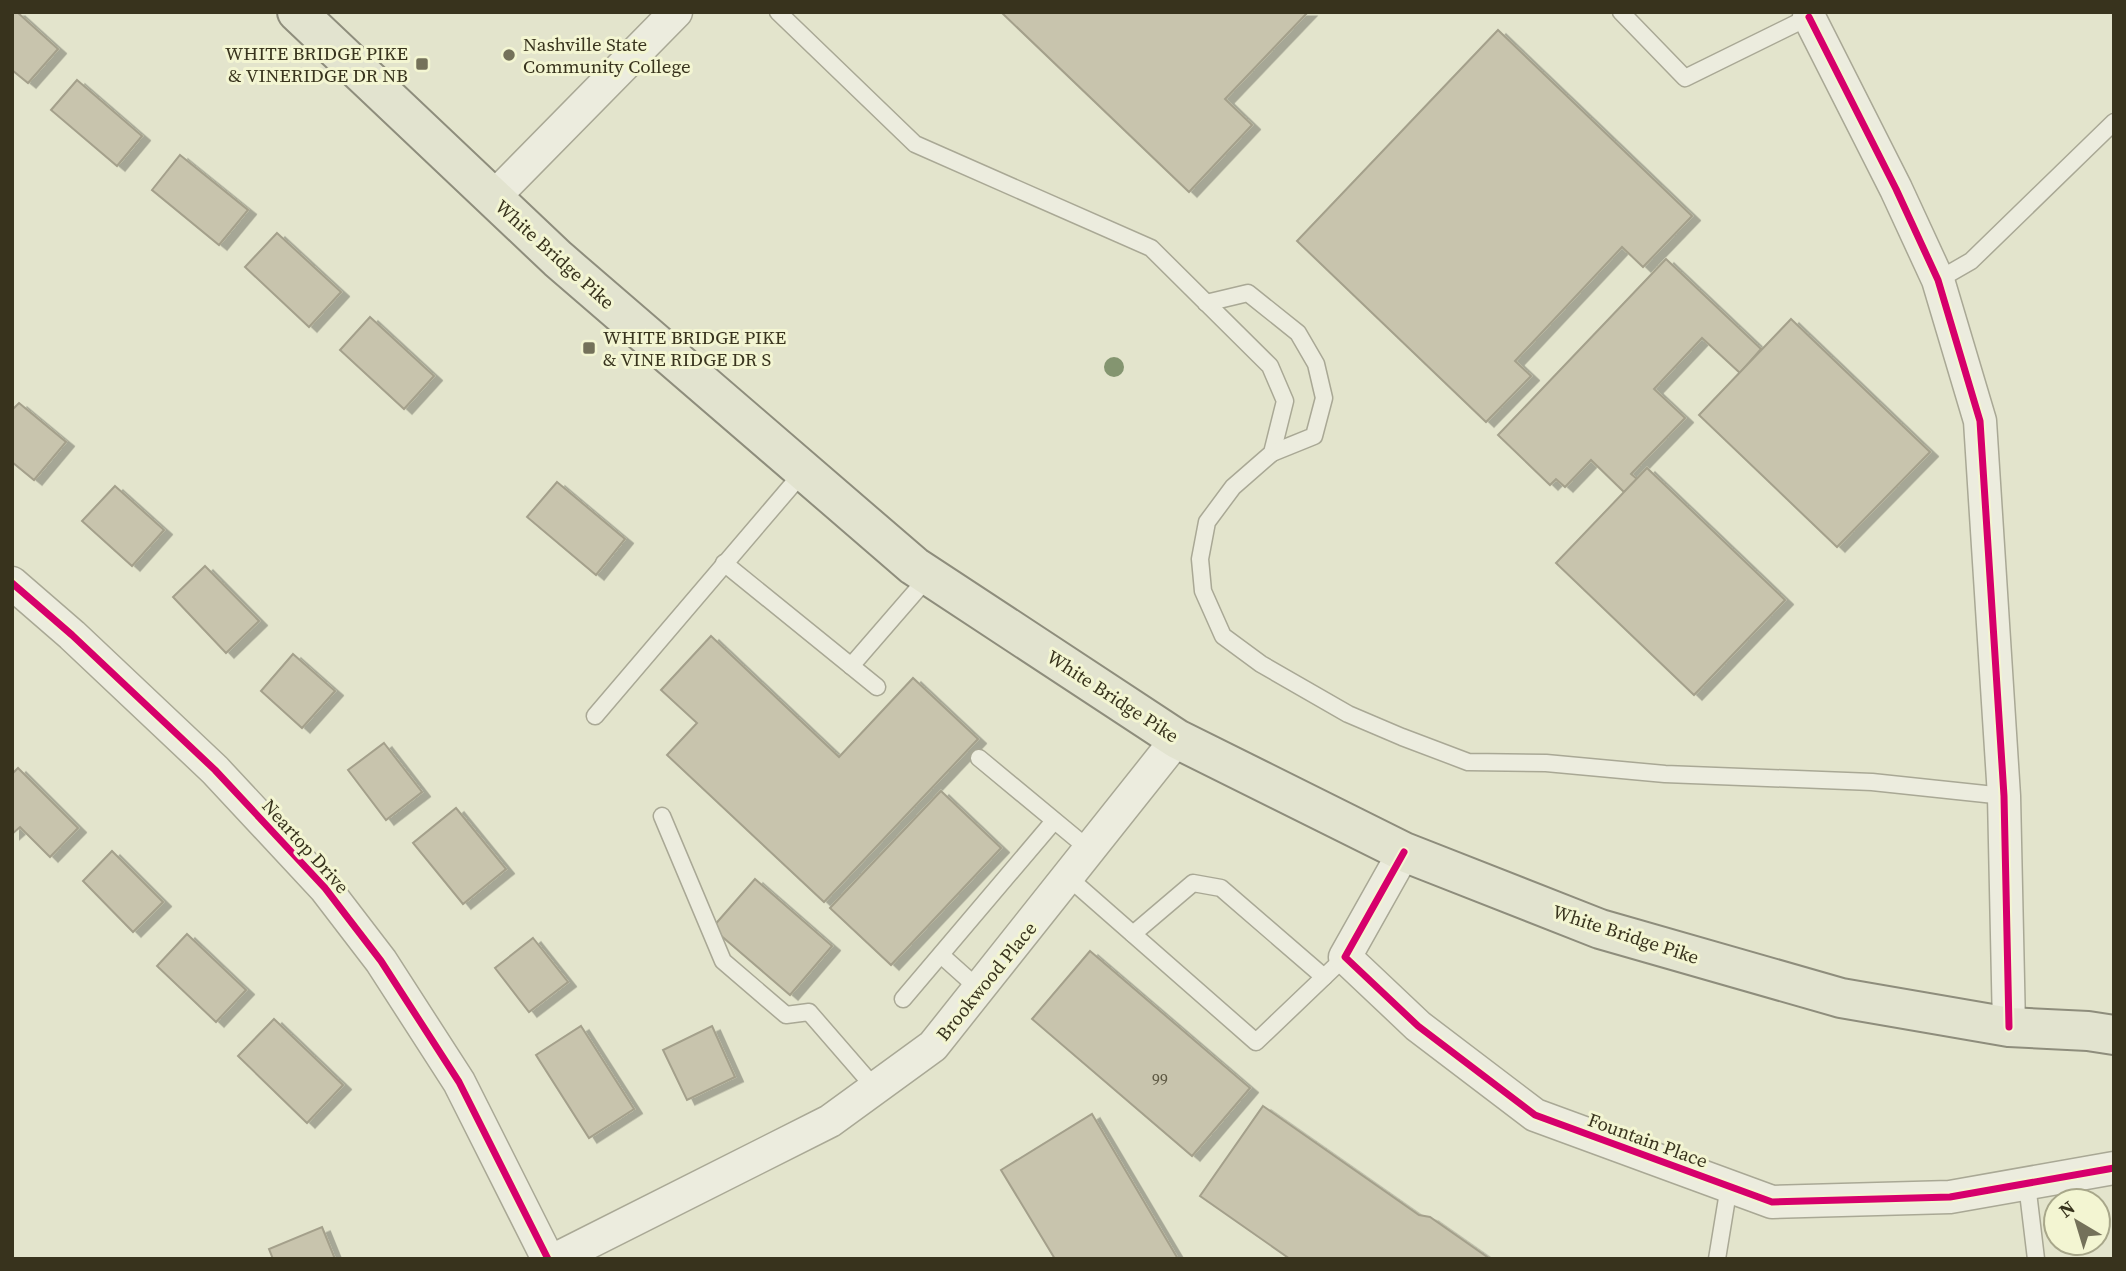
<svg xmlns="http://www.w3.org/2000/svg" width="2126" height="1271" font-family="'Source Serif 4',serif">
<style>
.building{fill:#c8c4ad;stroke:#a4a08b;stroke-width:2;filter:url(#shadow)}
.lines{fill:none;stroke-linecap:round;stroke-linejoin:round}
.service-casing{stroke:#a9a895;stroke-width:19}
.minor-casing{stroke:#a9a895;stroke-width:35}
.primary-casing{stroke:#8e8d7c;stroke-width:42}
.service{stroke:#ececde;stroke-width:16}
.minor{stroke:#ececde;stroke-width:32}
.primary{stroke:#e2e3cf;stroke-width:38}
.cycleway-casing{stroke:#f3f5d2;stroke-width:11}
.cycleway{stroke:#d6006c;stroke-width:7}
.tree{fill:#849570}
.poi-dot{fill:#74715a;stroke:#f3f5d2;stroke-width:2.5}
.labels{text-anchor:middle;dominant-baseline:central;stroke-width:6;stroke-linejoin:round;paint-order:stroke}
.number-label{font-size:16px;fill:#5c5741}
.poi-label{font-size:19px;fill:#38331d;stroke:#f3f5d2;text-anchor:start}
.street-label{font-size:19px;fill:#38331d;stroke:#f3f5d2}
</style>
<defs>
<filter id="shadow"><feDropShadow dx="8" dy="4.5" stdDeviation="0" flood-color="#0004"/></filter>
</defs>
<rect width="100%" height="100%" fill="#e3e4cc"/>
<g class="building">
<path d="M12 12H17L58 49 28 83 12 70Z"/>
<path d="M1001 12H1308L1225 99 1252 125 1189 192Z"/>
<path d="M1498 30 1692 216 1643 267 1622 247 1515 361 1531 376 1486 422 1297 241Z"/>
<path d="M77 80 142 136 117 166 51 110Z"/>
<path d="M180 155 248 210 219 245 152 190Z"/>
<path d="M277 233 341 292 309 327 245 267Z"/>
<path d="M1666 259 1761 349 1740 373 1702 338 1654 389 1685 418 1631 474 1637 479 1624 492 1591 460 1565 487 1556 479 1550 485 1498 435Z"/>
<path d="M370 317 434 376 404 409 340 350Z"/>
<path d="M1791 319 1930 452 1837 547 1699 415Z"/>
<path d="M19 403 66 442 34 480 12 462V410Z"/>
<path d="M1647 468 1785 600 1694 695 1556 563Z"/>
<path d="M557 482 625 539 596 575 527 517Z"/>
<path d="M115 486 164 530 132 566 82 521Z"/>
<path d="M205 566 259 621 226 653 173 597Z"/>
<path d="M711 636 839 757 913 678 978 739 824 902 667 755 697 723 661 690Z"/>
<path d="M293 654 335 691 302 728 261 691Z"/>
<path d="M384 743 422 792 386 820 348 770Z"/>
<path d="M18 768 78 828 50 857 20 827 12 834V774Z"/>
<path d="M941 791 1001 848 891 965 830 908Z"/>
<path d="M456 808 506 869 463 904 413 843Z"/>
<path d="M112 851 163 902 133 932 83 881Z"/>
<path d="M755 879 832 946 790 995 712 928Z"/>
<path d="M187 934 246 990 216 1022 157 966Z"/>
<path d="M533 938 568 982 529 1012 495 968Z"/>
<path d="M1090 951 1250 1088 1192 1156 1032 1019Z"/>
<path d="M274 1019 343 1085 307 1123 238 1056Z"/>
<path d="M581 1026 634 1109 589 1138 536 1055Z"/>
<path d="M712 1026 735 1077 687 1100 663 1050Z"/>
<path d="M1263 1106 1419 1215 1430 1217 1490 1259H1290L1200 1196Z"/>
<path d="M1092 1114 1178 1259H1055L1001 1170Z"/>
<path d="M322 1227 335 1259H273L269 1249Z"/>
</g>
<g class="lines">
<g class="service-casing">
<g id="service">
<path d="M778 12 915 144 1151 248 1270 366 1285 401 1272 453 1233 487 1207 522 1200 559 1203 591 1223 636 1261 664 1348 714 1402 737 1468 762 1546 763 1665 774 1872 782 2004 796"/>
<path d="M1621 12 1685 78 1809 17 1807 12"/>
<path d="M1938 280 1971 261 2114 122"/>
<path d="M1206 303 1248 293 1298 333 1316 364 1324 398 1314 436 1272 453"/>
<path d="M724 563 877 687"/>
<path d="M851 666 929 576"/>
<path d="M595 716 804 471"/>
<path d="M979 758 1090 850"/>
<path d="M662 816 723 961 786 1015 809 1012 875 1088"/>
<path d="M1069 878 1256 1042 1345 957"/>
<path d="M1133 934 1193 883 1221 888 1324 977"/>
<path d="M941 955 979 989"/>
<path d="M903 999 1054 821"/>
<path d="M2027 1184 2036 1259"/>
<path d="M1717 1259 1729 1186"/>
</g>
</g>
<g class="minor-casing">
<g id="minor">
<path d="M1809 17 1896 189 1938 280 1980 421 2004 796 2009 1027"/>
<path d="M493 198 676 12"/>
<path d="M12 583 72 635 215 770 325 888 381 961 459 1082 548 1259"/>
<path d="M1404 852 1345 957 1418 1026 1535 1115 1772 1202 1950 1197 2114 1168"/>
<path d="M556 1259 830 1121 933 1046 1177 739"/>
</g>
</g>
<g class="primary-casing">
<path id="primary" d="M297 12 558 259 914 566 1177 739 1404 852 1600 929 1841 998 2009 1027 2088 1031 2114 1035"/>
</g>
<use href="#service" class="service"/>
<use href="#minor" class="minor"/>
<use href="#primary" class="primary"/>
<g class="cycleway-casing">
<g id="cycleway">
<path d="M1809 17 1896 189 1938 280 1980 421 2004 796 2009 1027"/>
<path d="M12 583 72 635 215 770 325 888 381 961 459 1082 548 1259"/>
<path d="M1404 852 1345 957 1418 1026 1535 1115 1772 1202 1950 1197 2114 1168"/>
</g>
</g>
<use href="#cycleway" class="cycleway"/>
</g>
<circle class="tree" cx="1114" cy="367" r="10"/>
<g class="poi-dot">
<circle cx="509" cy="55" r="7"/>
<rect x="415" y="57" width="14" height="14" rx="3.5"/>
<rect x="582" y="341" width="14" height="14" rx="3.5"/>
</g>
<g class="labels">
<g class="number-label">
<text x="1160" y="1079">99</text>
</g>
<g class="poi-label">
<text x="523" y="44">Nashville State<tspan x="523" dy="22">Community College</tspan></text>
<text x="408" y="53" text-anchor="end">WHITE BRIDGE PIKE<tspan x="408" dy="22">&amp; VINERIDGE DR NB</tspan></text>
<text x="603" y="337">WHITE BRIDGE PIKE<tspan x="603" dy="22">&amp; VINE RIDGE DR S</tspan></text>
</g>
<g class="street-label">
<text transform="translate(555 254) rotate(42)">White Bridge Pike</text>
<text transform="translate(1113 696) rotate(33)">White Bridge Pike</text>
<text transform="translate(306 846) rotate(48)">Neartop Drive</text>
<text transform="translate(1626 934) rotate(18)">White Bridge Pike</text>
<text transform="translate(986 981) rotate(-51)">Brookwood Place</text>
<text transform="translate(1648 1140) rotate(20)">Fountain Place</text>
</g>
</g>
<rect width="2126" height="1271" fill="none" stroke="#38331d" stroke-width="28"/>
<g transform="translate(2077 1222) rotate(322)"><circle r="33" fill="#f3f5d2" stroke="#a8a78a" stroke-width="2"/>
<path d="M0-5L12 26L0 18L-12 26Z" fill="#74715a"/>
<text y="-10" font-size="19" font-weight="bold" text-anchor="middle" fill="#38331d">N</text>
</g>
</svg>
